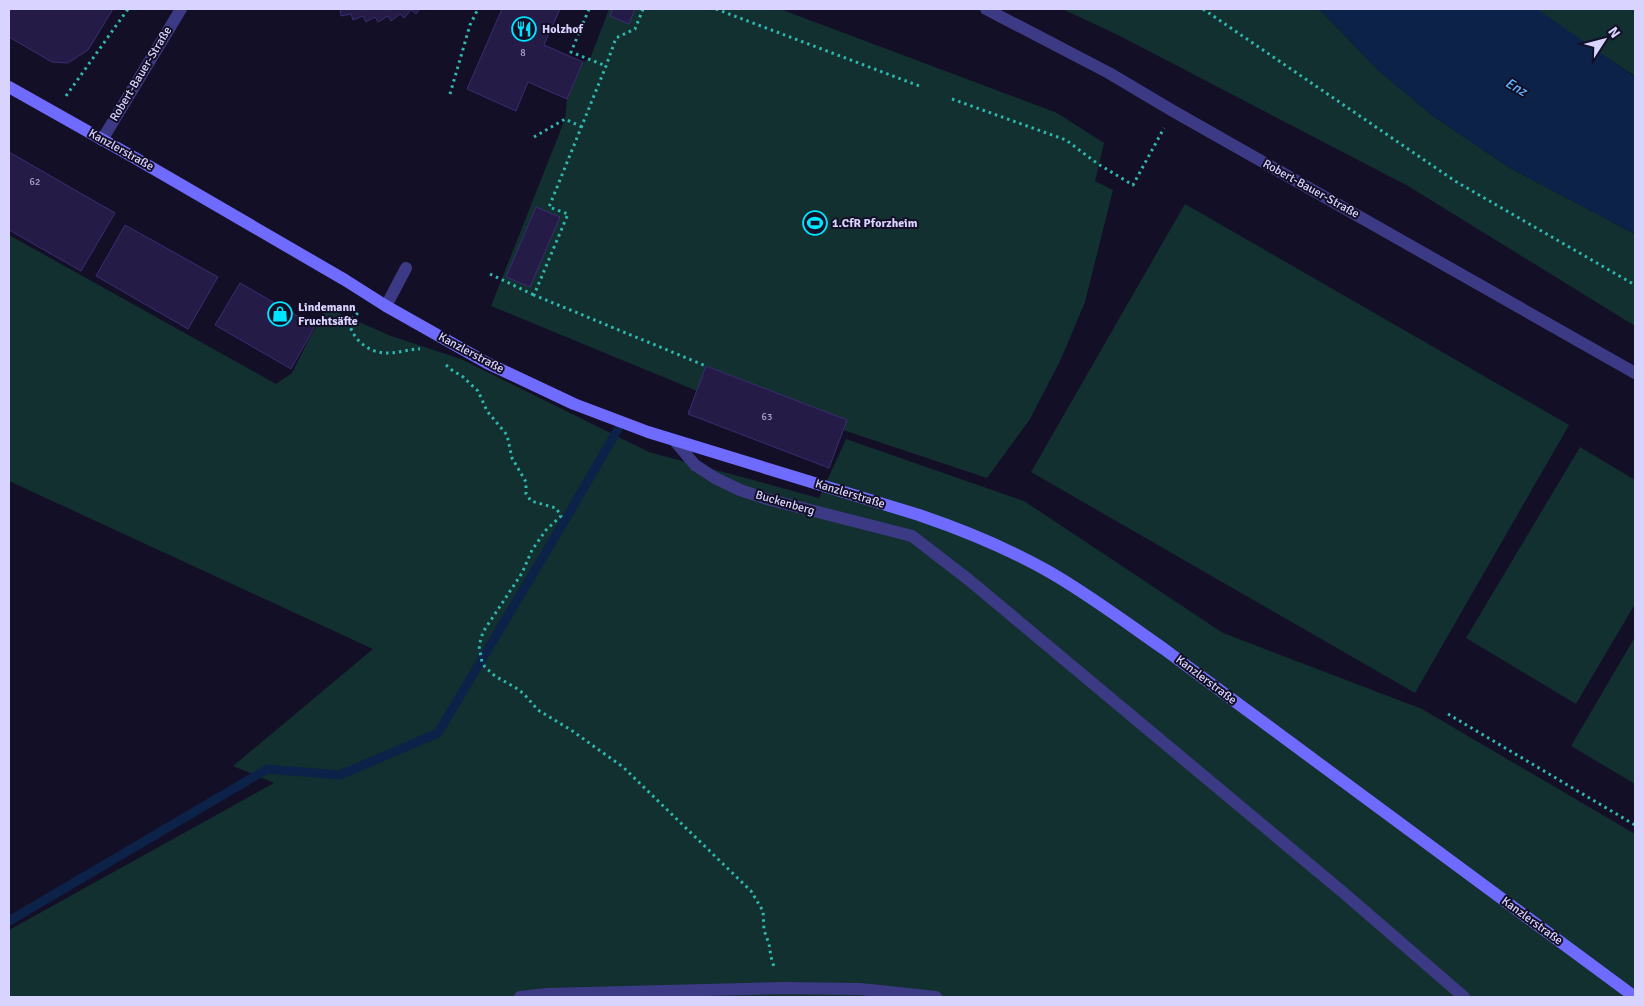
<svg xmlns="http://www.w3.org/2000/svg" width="1644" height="1006" font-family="Signika,sans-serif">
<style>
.green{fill:#12302f}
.water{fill:#0c2248}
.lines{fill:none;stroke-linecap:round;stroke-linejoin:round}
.stream{stroke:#0c2248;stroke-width:9}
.building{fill:#241b47;stroke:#3b2d73}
.path{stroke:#2fb8b0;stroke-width:3;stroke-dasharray:2.5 4;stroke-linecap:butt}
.lane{stroke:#3d3a85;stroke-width:12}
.street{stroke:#3d3a85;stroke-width:12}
.secondary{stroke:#6f6bff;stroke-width:12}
.labels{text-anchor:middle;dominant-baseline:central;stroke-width:4;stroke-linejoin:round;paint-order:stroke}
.number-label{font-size:10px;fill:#aca6d1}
.poi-label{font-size:12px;font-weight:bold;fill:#d9d4ff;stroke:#130f26;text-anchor:start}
.street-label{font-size:12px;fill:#d9d4ff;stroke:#130f26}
.water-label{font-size:14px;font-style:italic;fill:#62b6ff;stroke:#130f26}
</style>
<rect width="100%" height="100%" fill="#130f26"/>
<g class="green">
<path d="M609 9H780L1057 113 1104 143 1095 181 1113 190 1085 302 1061 359 1030 419 987 478 843 430 846 420 706 366 697 391 491 306 565 119 567 99 583 62 590 59Z"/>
<path d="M1062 9H1319L1378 70 1433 116 1510 168 1635 234V326L1408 186 1118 35Z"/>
<path d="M1531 9H1635V76Z"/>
<path d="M1185 204 1569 425 1415 693 1031 472Z"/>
<path d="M9 235 276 384 292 373 310 337 327 308 391 336 461 359 649 452 819 498 846 439 1024 501 1223 633 1422 709 1635 834V997H9V930L274 783 233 766 373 649 9 481Z"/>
<path d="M1580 447 1635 480V604L1576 704 1466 638Z"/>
<path d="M1635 637V784L1571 746Z"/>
</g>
<path class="water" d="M1319 9H1537L1635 77V234L1510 168 1433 116 1378 70Z"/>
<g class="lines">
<path class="stream" d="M9 921 267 769 340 775 438 733 568 515 618 429"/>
</g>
<g class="building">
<path d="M9 9H113L88 50 68 63 52 62 9 37Z"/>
<path d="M329 9H420L416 14 411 10 404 18 400 14 391 21 388 16 378 22 375 17 366 22 363 16 353 20 351 14 341 16 340 9Z"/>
<path d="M502 9H560L544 45 583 62 567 99 528 82 516 111 467 89Z"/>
<path d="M613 9H635L629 24 610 16Z"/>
<path d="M9 152 115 213 81 271 9 230Z"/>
<path d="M536 207 560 217 530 287 506 277Z"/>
<path d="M125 225 218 277 188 329 96 276Z"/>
<path d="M240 283 315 326 291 369 215 325Z"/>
<path d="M706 366 847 420 829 468 688 414Z"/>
</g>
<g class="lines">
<g class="path">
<path d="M589 9 571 52 606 66"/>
<path d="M643 9 635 29 616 38 606 66 549 207 568 214 534 295 706 366"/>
<path d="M716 9 922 87"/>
<path d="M1203 9 1455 181 1635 285"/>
<path d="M450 94 470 25 478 9"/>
<path d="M66 96 128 9"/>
<path d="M952 99 1066 140 1098 164 1133 185 1164 128"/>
<path d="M534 137 565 119 582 127"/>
<path d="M490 274 534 295"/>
<path d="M358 313 349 321C351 339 370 354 388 353 399 353 409 349 420 349"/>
<path d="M446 365 453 371 462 376 478 391 487 411 507 435 512 458 526 482V494L531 501 556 508 561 516 546 530 532 550 522 573 483 632 479 646 482 662 485 667 495 676 516 688 524 694 538 710 571 730 623 767 751 891 763 911 764 930 769 944 771 957 774 967"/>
<path d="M1448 714 1635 825"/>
</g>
<g class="lane">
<path d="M386 306 406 268"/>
<path d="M912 536 969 580 1345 894 1464 997"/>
<path d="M520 997 547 994 784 988 860 989 936 997"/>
</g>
<g class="street">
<path d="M986 9 1109 73 1173 111 1635 373"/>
<path d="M102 140 181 9"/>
<path d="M674 440 695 465 715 478 740 490 767 499 912 536"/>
</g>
<path class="secondary" d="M9 87 135 158 345 280 386 306 487 363 574 404 648 432 919 515C963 530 1005 547 1046 570 1087 593 1125 622 1164 649L1635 997"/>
</g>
<defs>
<g id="restaurant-ring" transform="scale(1.25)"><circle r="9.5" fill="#130f26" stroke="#00e5ff" stroke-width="1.5"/><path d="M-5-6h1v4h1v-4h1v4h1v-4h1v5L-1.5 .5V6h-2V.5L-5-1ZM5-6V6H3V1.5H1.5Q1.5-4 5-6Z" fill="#00e5ff"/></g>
<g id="stadium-ring" transform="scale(1.25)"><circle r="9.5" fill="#130f26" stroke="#00e5ff" stroke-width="1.5"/><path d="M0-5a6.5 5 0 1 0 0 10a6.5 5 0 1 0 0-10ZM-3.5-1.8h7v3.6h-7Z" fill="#00e5ff"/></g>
<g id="shop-ring" transform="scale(1.25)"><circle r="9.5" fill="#130f26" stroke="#00e5ff" stroke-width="1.5"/><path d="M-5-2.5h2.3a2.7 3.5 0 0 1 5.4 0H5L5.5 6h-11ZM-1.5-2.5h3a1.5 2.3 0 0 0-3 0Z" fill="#00e5ff"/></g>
</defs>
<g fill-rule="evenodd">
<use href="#restaurant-ring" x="524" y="29"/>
<use href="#stadium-ring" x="815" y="223"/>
<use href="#shop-ring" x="280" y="314"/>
</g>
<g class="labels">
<g class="number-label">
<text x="523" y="53">8</text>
<text x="35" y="182">62</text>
<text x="767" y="417">63</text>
</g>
<g class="poi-label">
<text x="542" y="29">Holzhof</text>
<text x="832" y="223">1.CfR Pforzheim</text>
<text x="298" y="307">Lindemann<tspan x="298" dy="14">Fruchtsäfte</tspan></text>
</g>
<g class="street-label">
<text transform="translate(141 74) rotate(-59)">Robert-Bauer-Straße</text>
<text transform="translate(121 150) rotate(29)">Kanzlerstraße</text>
<text transform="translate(1311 189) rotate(29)">Robert-Bauer-Straße</text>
<text transform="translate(471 353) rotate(28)">Kanzlerstraße</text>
<text transform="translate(850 494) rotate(17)">Kanzlerstraße</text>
<text transform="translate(785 503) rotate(16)">Buckenberg</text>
<text transform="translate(1206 680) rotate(37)">Kanzlerstraße</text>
<text transform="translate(1532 921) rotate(36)">Kanzlerstraße</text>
</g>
<g class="water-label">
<text transform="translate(1516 87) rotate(30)">Enz</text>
</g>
</g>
<rect width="1644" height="1006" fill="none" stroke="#d9d4ff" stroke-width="20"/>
<g transform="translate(1604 40) rotate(54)" stroke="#130f26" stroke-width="4" paint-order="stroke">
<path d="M0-4L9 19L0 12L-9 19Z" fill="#d9d4ff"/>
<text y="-8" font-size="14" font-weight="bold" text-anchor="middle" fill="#d9d4ff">N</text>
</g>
</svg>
